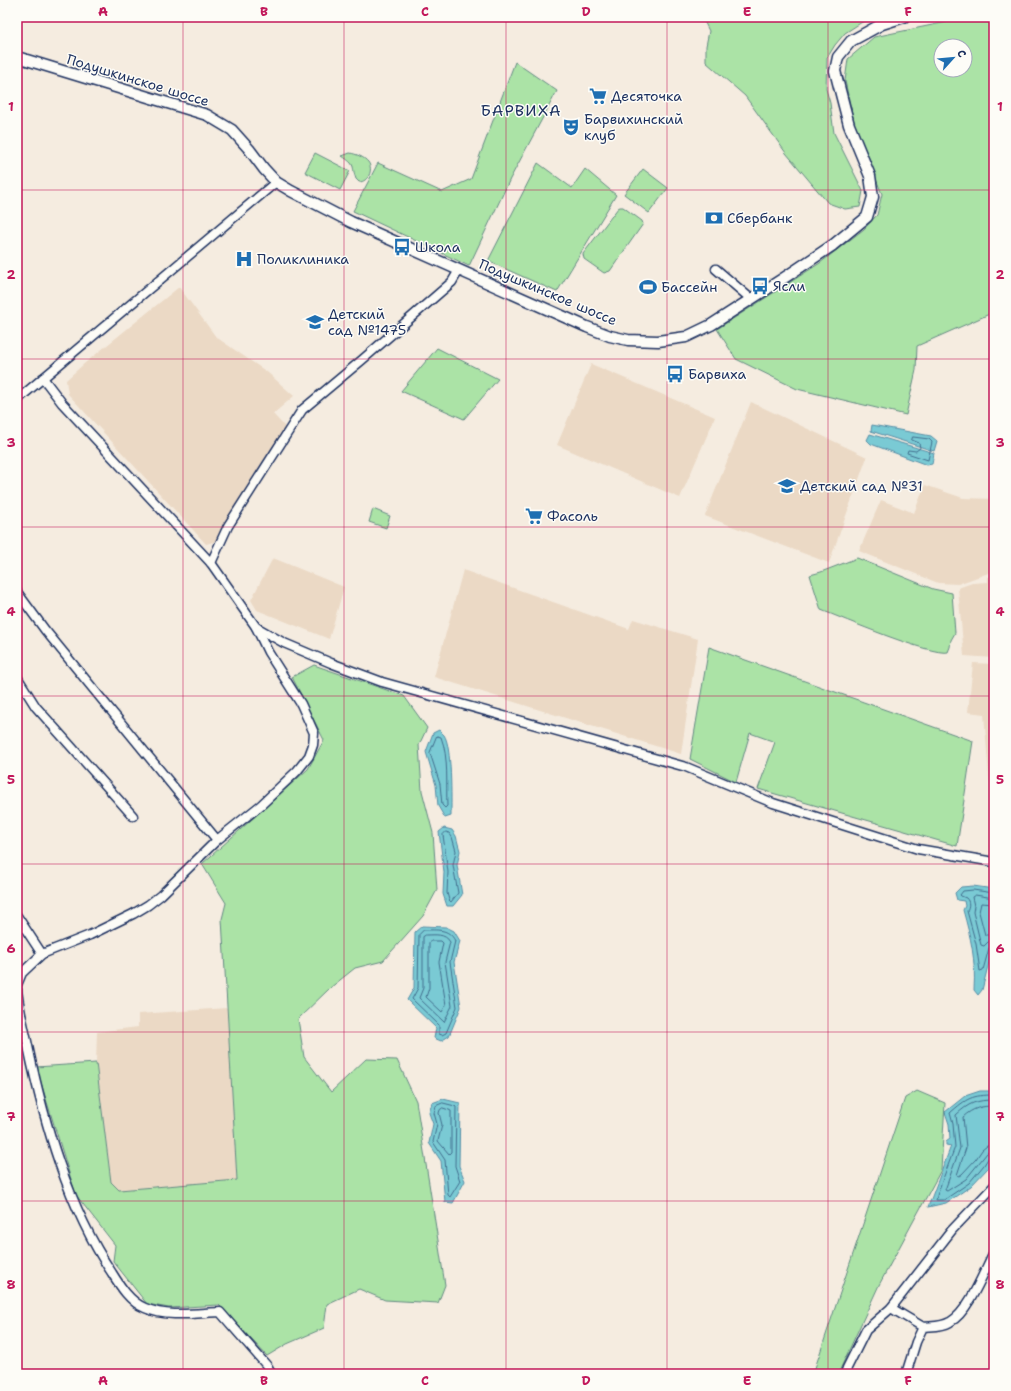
<svg xmlns="http://www.w3.org/2000/svg" width="1011" height="1391" font-family="'Shantell Sans',sans-serif">
<style>
.built{fill:#ebd9c5}
.green{fill:#abe3a6;stroke:#638982;fill-rule:evenodd}
.water{fill:#7acad4;stroke:#548ca5}
.lines{fill:none;stroke-linecap:round;stroke-linejoin:round}
.shore{stroke:#416d8d;stroke-width:1}
.minor-casing{stroke:#1b2f5e;stroke-width:11}
.major-casing{stroke:#1b2f5e;stroke-width:13}
.minor{stroke:#fdfcf7;stroke-width:8}
.major{stroke:#fdfcf7;stroke-width:10}
.grid{fill:none;stroke:#c2185b;stroke-width:1;stroke-opacity:0.55}
.labels{text-anchor:middle;dominant-baseline:central;stroke-width:3;stroke-linejoin:round;paint-order:stroke}
.street-label{font-size:14px;fill:#1b2f5e;stroke:#fdfcf7}
.poi-label{font-size:14px;fill:#1b2f5e;stroke:#fdfcf7;text-anchor:start}
.quarter-label{font-size:16px;letter-spacing:1px;fill:#1b2f5e;stroke:#fdfcf7}
.neatline{fill:none;stroke:#c2185b;stroke-width:1.5}
.grid-label{font-size:13px;text-anchor:middle;font-weight:bold;fill:#c2185b}
</style>
<rect width="100%" height="100%" fill="#f5ece0"/>
<filter id="ink" filterUnits="userSpaceOnUse"><feTurbulence type="fractalNoise" baseFrequency=".025" numOctaves="2"/><feDisplacementMap in="SourceGraphic" scale="8" xChannelSelector="R" yChannelSelector="G"/><feConvolveMatrix kernelMatrix="1 2 1 2 8 2 1 2 1" color-interpolation-filters="sRGB"/></filter>
<g filter="url(#ink)">
<g class="built">
<path d="M179 287 216 337 267 372 294 396 273 414 285 427 217 541 206 544 68 394 66 380 85 363Z"/>
<path d="M591 364 715 417 680 498 557 445Z"/>
<path d="M751 402 867 457 829 563 705 516Z"/>
<path d="M925 485 963 498 994 499V571L958 584 938 583 859 551 881 500 914 513Z"/>
<path d="M273 558 344 587 329 639 257 610 251 600Z"/>
<path d="M463 570 629 629 633 619 698 639 681 754 434 677Z"/>
<path d="M994 576V658L964 656 958 588 972 583 988 582V577Z"/>
<path d="M973 663 994 664V810L989 776 984 714 968 712Z"/>
<path d="M227 1008 237 1180 119 1190 111 1182 96 1063 97 1032 138 1027V1014Z"/>
</g>
<g class="green">
<path d="M702 17H879L862 22 845 33 835 45 827 58 826 89 830 103 834 133 863 191 860 207 845 209 828 203 786 153 745 96 706 62V46L709 31Z"/>
<path d="M951 17H994V312L917 346 916 370 906 415 797 389 736 359 717 329 820 263 864 229 877 215 882 194 855 127 845 81 848 59 874 37 947 22ZM941 46H965V70H941Z"/>
<path d="M515 62 557 91 510 179 469 266 353 211 378 163 442 192 471 179Z"/>
<path d="M315 153 350 171 340 190 305 172Z"/>
<path d="M350 153C356 154 364 157 368 162 374 170 368 182 359 182L356 179C351 165 357 166 342 156Z"/>
<path d="M538 163 572 188 585 169 616 195 557 292 488 261Z"/>
<path d="M643 169 668 188 649 213 624 194Z"/>
<path d="M620 207H623L642 221 643 224 610 271 604 273 584 259 583 254 618 208Z"/>
<path d="M437 348 498 379 464 419 401 391Z"/>
<path d="M373 509 390 516 386 528 369 522Z"/>
<path d="M857 558 933 589 952 593 955 633 951 640 950 647 948 652C931 656 842 618 821 610L810 575 821 572Z"/>
<path d="M709 647 973 741 957 846 758 789 775 742 750 733 736 782 690 759Z"/>
<path d="M314 665 404 696 427 728 419 745 422 791 433 833 437 890 423 916 383 961 355 968 330 988 298 1019 304 1057 331 1092 366 1059 397 1060 416 1101 445 1285 438 1303 385 1300 359 1289 327 1304 324 1328 287 1344 267 1356 219 1305 169 1308 147 1304 113 1261 115 1245 76 1195 36 1067 96 1063 111 1182 119 1190 237 1180 222 919 226 903 202 864 308 769 324 740 292 677Z"/>
<path d="M917 1091 945 1103 941 1170 879 1285 838 1374H813L905 1098Z"/>
</g>
<g class="water">
<path d="M872 425 931 436 937 441 934 451 871 431Z"/>
<path d="M870 434 934 453 932 464 927 465 871 444 867 440Z"/>
<path d="M439 730C441 732 442 733 444 735 452 746 451 800 451 816L445 818 438 806 436 785 426 752 433 733Z"/>
<path d="M444 828 452 830 456 836 460 851 457 865 462 895 453 906H447L443 894 444 872 439 832Z"/>
<path d="M973 886 994 889V942L982 990 978 995 974 990C976 959 971 939 963 910L965 906 964 901 957 900 955 893 961 887Z"/>
<path d="M422 926 446 927 454 931 460 941 454 962 461 1007 449 1036 441 1041 434 1038 436 1028 407 1000 414 988 415 932Z"/>
<path d="M980 1091H994V1157L988 1168 971 1186 946 1203 928 1207 951 1146 946 1145V1142L950 1139 949 1124 945 1112 965 1096Z"/>
<path d="M443 1099 460 1103 459 1166 465 1181 453 1203 445 1202 441 1161 429 1143 433 1124 429 1113 432 1103Z"/>
</g>
<g class="lines">
<g class="shore">
<path d="M913 437 929 439 932 442 928 460 907 453 908 450 916 451 920 448 919 443 912 440Z"/>
<path d="M437 736 441 737C449 758 446 784 447 806L445 808 442 805 440 784 430 753Z"/>
<path d="M446 832 449 833 452 837 456 851 453 865 458 893 451 902 449 900 447 893 448 872 443 835Z"/>
<path d="M994 893 973 890 963 891 960 895 961 896 966 898C970 902 969 906 967 911L976 944 980 971 983 970 989 948 994 946"/>
<path d="M994 898 975 895 972 897 974 906 973 912 981 945 984 946 988 942 994 941"/>
<path d="M994 904 981 903 979 912 985 935H994"/>
<path d="M424 930C437 930 449 928 455 941L450 962 457 1007 446 1033 442 1035 439 1034V1025L412 999 418 988 419 935Z"/>
<path d="M426 935C435 935 445 933 450 942L445 962 452 1006 444 1022 419 998 423 988V937Z"/>
<path d="M431 941H441L443 943 439 962 446 1005 442 1012 426 997 429 988V943Z"/>
<path d="M994 1095C972 1095 967 1098 950 1113L953 1124 955 1147 938 1192 936 1200H944L969 1183 984 1165 989 1157 994 1156"/>
<path d="M994 1100C976 1100 969 1103 956 1115L960 1148 945 1190 947 1191 966 1179 987 1153 994 1151"/>
<path d="M443 1103 455 1106 456 1107 455 1166 460 1181 450 1197 448 1195 445 1160 433 1142 437 1124 434 1113 436 1106Z"/>
<path d="M994 1106C981 1106 973 1108 963 1117L966 1148 957 1175 959 1176 962 1174 976 1159 982 1150 987 1146 994 1145"/>
<path d="M443 1108 449 1110 451 1111V1152L449 1154 438 1141 442 1125 439 1113 440 1110Z"/>
</g>
<g class="minor-casing">
<g id="minor">
<path d="M716 269 751 299"/>
<path d="M17 400 276 182"/>
<path d="M211 563 228 526 302 410 362 360 452 282 459 270"/>
<path d="M17 592 45 630 217 840"/>
<path d="M256 627 284 643 331 663 382 682 686 767 773 803 918 849 994 862"/>
<path d="M17 677 36 707 133 816"/>
<path d="M17 916 42 954"/>
<path d="M17 985 22 973 42 954 90 935 133 914 148 905 161 895 217 840 261 805 297 771 309 756 313 745 314 733 301 704 268 652 256 627 211 563 62 403 43 378"/>
<path d="M17 989C19 1009 24 1027 28 1046 44 1123 68 1207 112 1273 120 1286 130 1302 145 1308 168 1318 196 1313 220 1312L268 1367 271 1374"/>
<path d="M891 1308 923 1327"/>
<path d="M845 1374 847 1368 866 1330 891 1308 952 1230 994 1186"/>
<path d="M906 1374 916 1342 923 1327C932 1326 942 1327 950 1322 969 1312 984 1271 994 1252"/>
</g>
</g>
<g class="major-casing">
<path id="major" d="M17 57 207 115 232 130 249 149 264 169 276 182 291 191 351 222 587 327 610 336 628 340 658 341 686 337 711 325 787 276 833 245 867 217 873 197 870 176 849 125 835 71 838 57 851 41 882 24 904 17"/>
</g>
<use href="#minor" class="minor"/>
<use href="#major" class="major"/>
</g>
</g>
<path class="grid" d="M183 17V1374M344 17V1374M506 17V1374M667 17V1374M828 17V1374M17 190H994M17 359H994M17 527H994M17 696H994M17 864H994M17 1032H994M17 1201H994"/>
<defs>
<g id="supermarket-bare" transform="scale(1.38)"><path d="M-6-5.5h2.5l.6 2H6L4.5 2H-2.5L-4.4-4H-6ZM-1.5 3.2a1.3 1.3 0 1 0 .1 0ZM3 3.2a1.3 1.3 0 1 0 .1 0Z" fill="#1f6fb2" stroke="#fdfcf7" stroke-width="2.5" paint-order="stroke"/></g>
<g id="theatre-bare" transform="scale(1.38)"><path d="M-5-5.5Q0-4 5-5.5V0Q5 5 0 6Q-5 5-5 0ZM-3.3-2.5H-1v1.5H-3.3ZM1-2.5H3.3v1.5H1ZM-2.8 1Q0 5.5 2.8 1Z" fill="#1f6fb2" stroke="#fdfcf7" stroke-width="2.5" paint-order="stroke"/></g>
<g id="bank-bare" transform="scale(1.38)"><path d="M-6-4H6V4H-6ZM0-2.3a2.3 2.3 0 1 0 0 4.6a2.3 2.3 0 1 0 0-4.6Z" fill="#1f6fb2" stroke="#fdfcf7" stroke-width="2.5" paint-order="stroke"/></g>
<g id="bus-bare" transform="scale(1.38)"><path d="M-5-6H5V4H4V6H2V4H-2V6H-4V4H-5ZM-3.5-4V0h7V-4ZM-3.5 1.2v1.5H-2V1.2ZM2 1.2v1.5H3.5V1.2Z" fill="#1f6fb2" stroke="#fdfcf7" stroke-width="2.5" paint-order="stroke"/></g>
<g id="hospital-bare" transform="scale(1.38)"><path d="M-5-5h3v3.5h4V-5h3V5h-3V1.5h-4V5h-3Z" fill="#1f6fb2" stroke="#fdfcf7" stroke-width="2.5" paint-order="stroke"/></g>
<g id="stadium-bare" transform="scale(1.38)"><path d="M0-5a6.5 5 0 1 0 0 10a6.5 5 0 1 0 0-10ZM-3.5-1.8h7v3.6h-7Z" fill="#1f6fb2" stroke="#fdfcf7" stroke-width="2.5" paint-order="stroke"/></g>
<g id="school-bare" transform="scale(1.38)"><path d="M0-5L7-2L0 1L-7-2ZM-4 1L0 2.5L4 1V4Q0 6-4 4Z" fill="#1f6fb2" stroke="#fdfcf7" stroke-width="2.5" paint-order="stroke"/></g>
</defs>
<g fill-rule="evenodd">
<use href="#supermarket-bare" x="598" y="96"/>
<use href="#theatre-bare" x="571" y="127"/>
<use href="#bank-bare" x="714" y="218"/>
<use href="#bus-bare" x="402" y="247"/>
<use href="#hospital-bare" x="244" y="259"/>
<use href="#bus-bare" x="760" y="286"/>
<use href="#stadium-bare" x="648" y="287"/>
<use href="#school-bare" x="315" y="322"/>
<use href="#bus-bare" x="675" y="374"/>
<use href="#school-bare" x="787" y="486"/>
<use href="#supermarket-bare" x="534" y="516"/>
</g>
<g class="labels">
<g class="street-label">
<text transform="translate(138 80) rotate(17)">Подушкинское шоссе</text>
<text transform="translate(548 292) rotate(23)">Подушкинское шоссе</text>
</g>
<g class="poi-label">
<text x="611" y="96">Десяточка</text>
<text x="584" y="119">Барвихинский<tspan x="584" dy="16">клуб</tspan></text>
<text x="727" y="218">Сбербанк</text>
<text x="415" y="247">Школа</text>
<text x="257" y="259">Поликлиника</text>
<text x="773" y="286">Ясли</text>
<text x="661" y="287">Бассейн</text>
<text x="328" y="314">Детский<tspan x="328" dy="16">сад №1475</tspan></text>
<text x="688" y="374">Барвиха</text>
<text x="800" y="486">Детский сад №31</text>
<text x="547" y="516">Фасоль</text>
</g>
<g class="quarter-label">
<text x="521" y="110">БАРВИХА</text>
</g>
</g>
<rect width="1011" height="1391" fill="none" stroke="#fdfcf7" stroke-width="44"/>
<g transform="translate(953 58) rotate(63)"><circle r="19" fill="#fdfcf7" stroke="#a3aaba"/>
<path d="M0-3L7 15L0 10L-7 15Z" fill="#1f6fb2"/>
<text y="-6" font-size="11" font-weight="bold" text-anchor="middle" fill="#1b2f5e">С</text>
</g>
<rect x="22" y="22" width="967" height="1347" class="neatline"/>
<g class="grid-label">
<text x="103" y="16">A</text>
<text x="264" y="16">B</text>
<text x="425" y="16">C</text>
<text x="586" y="16">D</text>
<text x="747" y="16">E</text>
<text x="908" y="16">F</text>
<text x="11" y="111">1</text>
<text x="1000" y="111">1</text>
<text x="11" y="279">2</text>
<text x="1000" y="279">2</text>
<text x="11" y="447">3</text>
<text x="1000" y="447">3</text>
<text x="11" y="616">4</text>
<text x="1000" y="616">4</text>
<text x="11" y="784">5</text>
<text x="1000" y="784">5</text>
<text x="11" y="953">6</text>
<text x="1000" y="953">6</text>
<text x="11" y="1121">7</text>
<text x="1000" y="1121">7</text>
<text x="11" y="1289">8</text>
<text x="1000" y="1289">8</text>
<text x="103" y="1385">A</text>
<text x="264" y="1385">B</text>
<text x="425" y="1385">C</text>
<text x="586" y="1385">D</text>
<text x="747" y="1385">E</text>
<text x="908" y="1385">F</text>
</g>
</svg>
